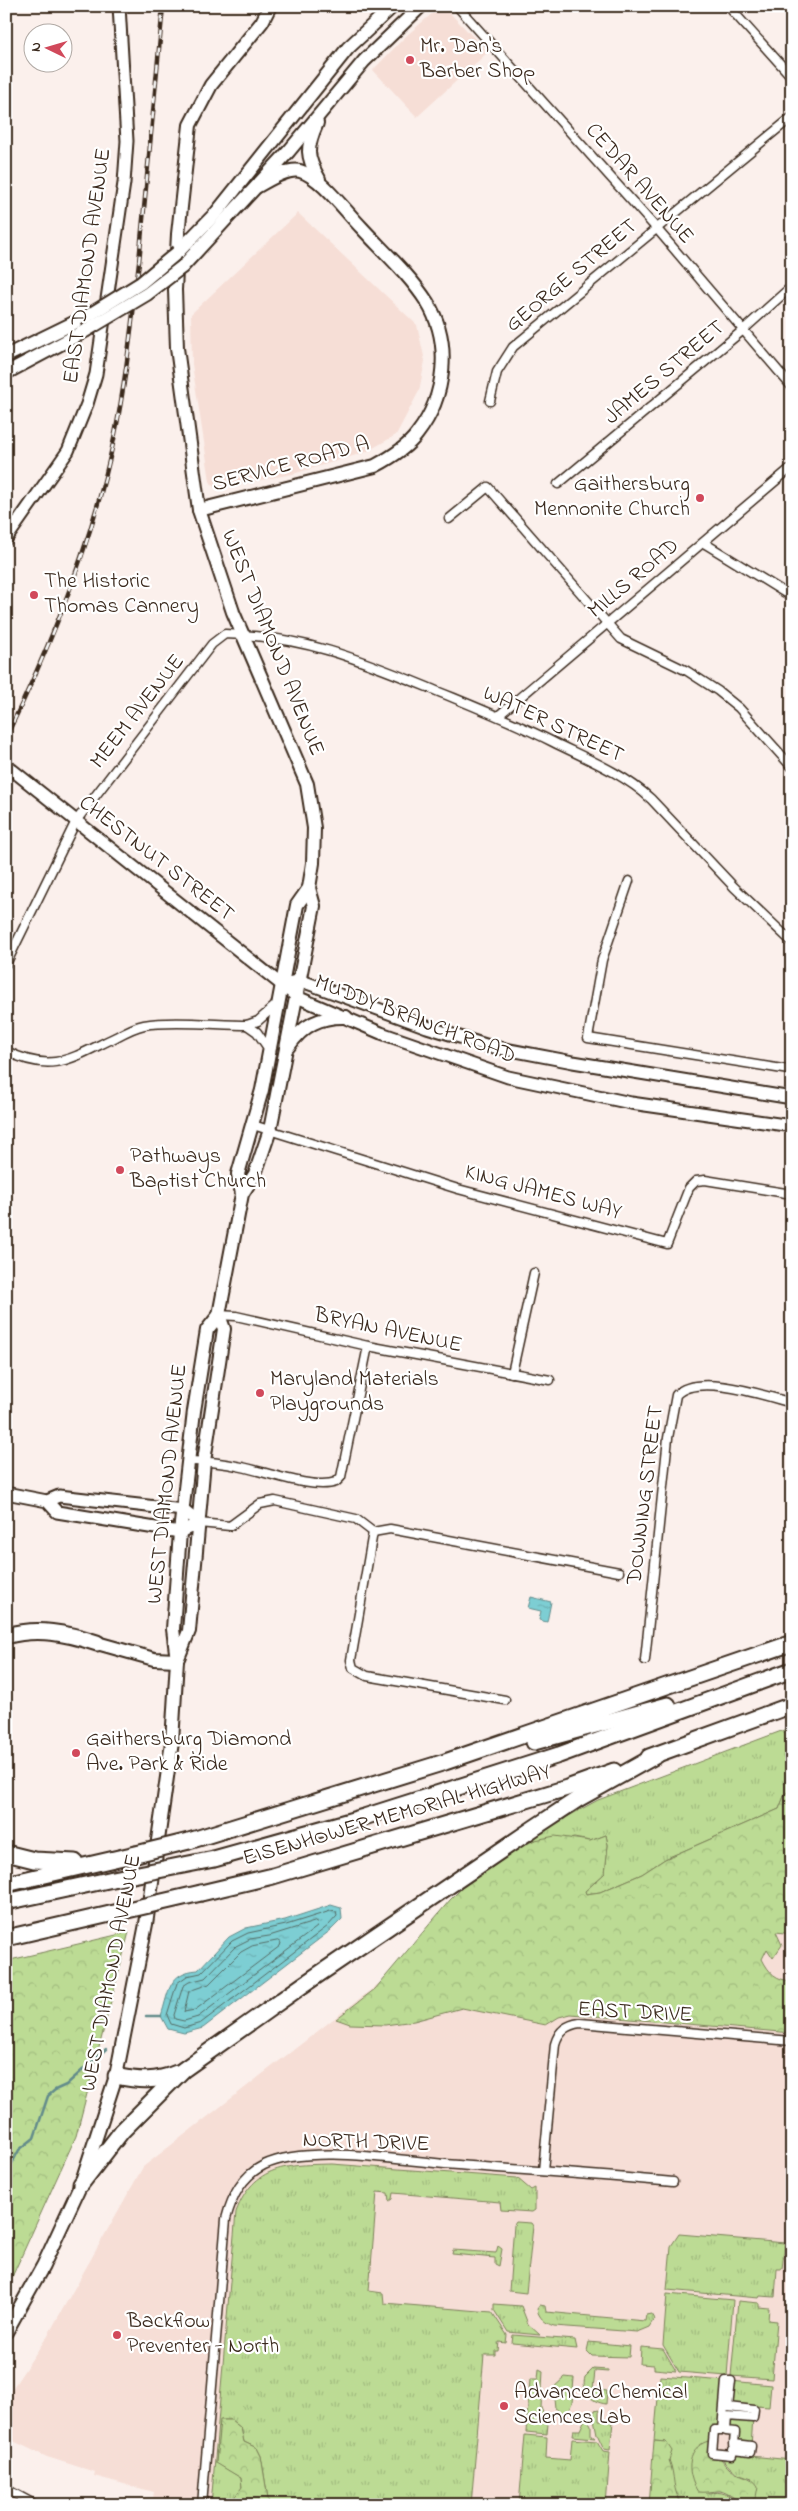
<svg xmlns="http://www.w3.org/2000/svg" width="798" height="2511" font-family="'Indie Flower',sans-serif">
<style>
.built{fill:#f6ded6}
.grass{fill:url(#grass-tufts);stroke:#7c8259}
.forest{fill:url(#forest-crowns);stroke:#7c8259}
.water{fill:url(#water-ripples);stroke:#638c8b}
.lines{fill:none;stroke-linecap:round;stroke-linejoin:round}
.shore{stroke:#556c66;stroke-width:1}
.stream{stroke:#638c8b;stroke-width:2.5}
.street-casing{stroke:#3b2a1e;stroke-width:11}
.secondary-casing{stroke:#3b2a1e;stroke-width:15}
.primary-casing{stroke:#3b2a1e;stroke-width:16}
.highway-casing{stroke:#3b2a1e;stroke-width:19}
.street{stroke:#fff;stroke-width:8}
.secondary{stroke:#fff;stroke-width:11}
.primary{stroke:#fff;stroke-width:12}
.highway{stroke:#fff;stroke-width:15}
.rail-casing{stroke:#3b2a1e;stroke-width:4.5}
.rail{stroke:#fff;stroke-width:2.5;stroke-dasharray:8;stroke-linecap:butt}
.primary-bridge-casing{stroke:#3b2a1e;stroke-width:16;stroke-linecap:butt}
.highway-bridge-casing{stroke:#3b2a1e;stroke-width:19;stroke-linecap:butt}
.primary-bridge{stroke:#fff;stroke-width:12}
.highway-bridge{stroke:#fff;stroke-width:15}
.poi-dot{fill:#d1495b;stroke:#fff;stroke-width:2}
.labels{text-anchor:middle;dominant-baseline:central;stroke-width:4.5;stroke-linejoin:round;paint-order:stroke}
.poi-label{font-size:22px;fill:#3b2a1e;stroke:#fff;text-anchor:start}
.street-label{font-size:22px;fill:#3b2a1e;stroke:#fff}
</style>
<defs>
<pattern id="grass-tufts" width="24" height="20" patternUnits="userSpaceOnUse" patternTransform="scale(1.25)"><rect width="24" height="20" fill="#bcdb94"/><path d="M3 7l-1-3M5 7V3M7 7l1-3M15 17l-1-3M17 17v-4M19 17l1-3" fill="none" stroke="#a2bc7f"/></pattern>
<pattern id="forest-crowns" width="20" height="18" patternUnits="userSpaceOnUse" patternTransform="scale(1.25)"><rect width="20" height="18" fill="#bcdb94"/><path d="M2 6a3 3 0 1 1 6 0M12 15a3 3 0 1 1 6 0" fill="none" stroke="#a2bc7f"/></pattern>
<pattern id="water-ripples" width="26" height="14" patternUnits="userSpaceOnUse" patternTransform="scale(1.25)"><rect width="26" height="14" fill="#7dced3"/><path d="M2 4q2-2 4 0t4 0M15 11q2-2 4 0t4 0" fill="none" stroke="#6db1b5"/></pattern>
</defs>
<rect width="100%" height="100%" fill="#fbf0ec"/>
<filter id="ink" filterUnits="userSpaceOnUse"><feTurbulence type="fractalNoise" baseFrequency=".02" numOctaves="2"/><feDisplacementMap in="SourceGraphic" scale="10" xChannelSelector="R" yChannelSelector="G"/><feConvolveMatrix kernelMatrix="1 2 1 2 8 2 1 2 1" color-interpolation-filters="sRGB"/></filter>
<g filter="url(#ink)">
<g class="built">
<path d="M441 6H443L488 52 417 117 373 70 406 36Z"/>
<path d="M298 213 417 325 425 361 419 391 396 435 366 452 293 474 214 488 210 481 192 364 191 314Z"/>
<path d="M792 1763V2505H152L154 2492 94 2476 95 2472 47 2457 9 2439 6 2435V2398L48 2335 143 2167 543 1856Z"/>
</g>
<g class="grass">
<path d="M792 1727V1788L785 1794 779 1809 665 1859 642 1874 600 1892 586 1894 585 1891 605 1873 608 1845 606 1835 590 1841 574 1838 514 1850 552 1825 598 1800Z"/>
<path d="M332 2164 517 2178 531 2190 535 2188V2210L532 2212 501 2210 500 2202 393 2193 392 2199 389 2201 388 2193 377 2192 369 2291 383 2293 384 2303 492 2312 507 2335 506 2343 499 2342 498 2351H495V2355H484L471 2505H269L261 2456 257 2448 244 2442 241 2428 231 2420H221L216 2462 241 2478 242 2488 229 2505H211L236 2212C254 2164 288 2165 332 2164Z"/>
<path d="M516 2222 531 2223 533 2226 526 2293 509 2291 514 2225Z"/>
<path d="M679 2234 785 2243 782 2269H777L775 2297 760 2296 759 2298 667 2290 671 2246Z"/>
<path d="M498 2246 502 2249 499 2266 495 2264V2258L452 2254 453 2250 496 2253Z"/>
<path d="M667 2294 733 2300 727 2376 679 2372 663 2345Z"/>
<path d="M738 2301 759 2303V2307L769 2308 768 2320 777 2321 772 2379 731 2376Z"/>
<path d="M494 2304 521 2306 528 2324 540 2335 508 2332 494 2310Z"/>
<path d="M540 2305 545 2306 546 2312 645 2321 646 2315 651 2314 654 2319 649 2327 637 2332 554 2326C545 2323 539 2318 537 2309Z"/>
<path d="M513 2335 575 2340 577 2349 512 2343Z"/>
<path d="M589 2342 630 2346 629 2357 592 2356 587 2351Z"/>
<path d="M641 2347 663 2349 676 2371 654 2369V2365L640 2364Z"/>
<path d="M539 2369 543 2371 541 2408 548 2424 547 2434 526 2432 530 2379H538Z"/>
<path d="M593 2369 608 2370V2372L595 2371 593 2389 607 2391 606 2404C591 2402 581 2392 585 2377Z"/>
<path d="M660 2376 726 2381 722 2430H714L709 2493C722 2491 728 2494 738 2502L752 2478C738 2474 730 2470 722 2458L733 2450 750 2452V2456L792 2460V2505H683L674 2489 666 2442 654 2441Z"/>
<path d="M565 2377 574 2378 572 2403 568 2411 562 2413 555 2408 553 2388Z"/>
<path d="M731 2381 771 2385 769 2407 755 2406 754 2410 728 2407Z"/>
<path d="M599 2410V2421L613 2422 610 2450 604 2449 597 2434 593 2414 594 2411Z"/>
<path d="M727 2416 753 2418 751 2446 734 2444 735 2432 726 2431Z"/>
<path d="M586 2417 591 2425V2435L595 2438 572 2436 573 2430H580Z"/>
<path d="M525 2435 547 2437 546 2458 570 2460 572 2439 597 2441 603 2451 610 2452 606 2505H519Z"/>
</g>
<g class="forest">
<path d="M792 1788V1934L776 1932 782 1945 773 1958 767 1949 762 1959C769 1973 776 1980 792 1981V2033L571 2014 559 2017 546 2025 462 2008 414 2021 385 2025 350 2024 336 2019 375 1989 450 1900 467 1883 514 1850 535 1840 555 1836 590 1841 606 1835 608 1845 605 1873 585 1891 586 1894 600 1892 642 1874 665 1859 779 1809 785 1794Z"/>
<path d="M129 1932 76 2136 7 2288 6 1961Z"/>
<path d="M220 2420H231L241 2428 244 2442 257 2448 261 2456 269 2505H229L242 2487 241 2478 216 2463Z"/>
<path d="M713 2440 712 2453C723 2458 722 2462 730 2469 740 2477 751 2475 758 2486L756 2497 747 2503C737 2502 730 2493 720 2491 713 2491 706 2493 698 2492 685 2472 686 2444 713 2440Z"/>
<path d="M654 2441 666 2442 672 2451 669 2460C676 2476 671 2491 683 2505H649Z"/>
</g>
<g class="water">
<path d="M531 1597 551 1602 547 1622 539 1620 541 1611 528 1608Z"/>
<path d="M331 1905 341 1908 342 1919 331 1930 203 2028 184 2033 168 2029 161 2016C169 1992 168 1972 198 1970L229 1937 246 1928 285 1920Z"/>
</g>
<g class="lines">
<g class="shore">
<path d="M331 1911 336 1912 337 1916 328 1926 201 2023 184 2028 171 2024 167 2015 177 1983 187 1976 201 1973 232 1941 248 1933 286 1925Z"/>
<path d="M315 1922 318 1924 317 1927 198 2017 184 2021 175 2019 174 2015 183 1986 189 1982 205 1978 236 1946 250 1939 269 1936Z"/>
<path d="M278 1941 281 1943 280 1946 195 2010 184 2012 189 1991 209 1984 241 1952 252 1946Z"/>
</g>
<g class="stream">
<path d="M146 2016H161"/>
<path d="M6 2201 8 2171 19 2150 34 2138 48 2096 55 2090 66 2085 106 2049"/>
</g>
<g class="street-casing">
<g id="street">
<path d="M457 6 657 229 792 387"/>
<path d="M728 6 792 77"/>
<path d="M490 401 497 372 513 347 792 117"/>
<path d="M558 484 742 331 792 286"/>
<path d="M449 519 488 487 621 639 687 671 718 691 739 708 792 767"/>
<path d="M704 543 792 597"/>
<path d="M498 716 792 467"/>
<path d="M629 881 602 960 588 1038 789 1070 792 1066"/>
<path d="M6 964 76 821 212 644 225 634C304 636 361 660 432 689 473 706 514 722 553 742 587 759 623 773 651 799L734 887 792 942"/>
<path d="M247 1025 257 1032 270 1051"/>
<path d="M6 1051C54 1075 73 1057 116 1037 125 1032 134 1027 144 1025 171 1020 218 1025 247 1025L258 1021 277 1004"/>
<path d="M253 1125 458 1189 667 1244 689 1188 696 1181 705 1180 792 1194"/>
<path d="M219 1315 236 1316 368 1346 550 1380"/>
<path d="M512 1373 534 1273"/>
<path d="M188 1461C206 1461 224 1463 242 1467 266 1472 314 1490 336 1482L341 1477 368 1346"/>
<path d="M199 1523 230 1526 260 1504 275 1501 356 1519 373 1532 351 1660 353 1668 367 1676 505 1700"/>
<path d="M373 1532 390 1529 619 1572"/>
<path d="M645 1660 668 1438 676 1395C697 1372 766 1396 792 1403"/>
<path d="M543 2171 555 2044C559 2030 567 2025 580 2023L792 2041"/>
<path d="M726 2381H731L728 2407 754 2410 753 2418 727 2416 726 2431 735 2432 734 2444 751 2446 750 2452 733 2450 732 2455 712 2453 714 2430H722Z"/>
<path d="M6 2489 36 2505"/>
<path d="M202 2505 226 2219C232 2196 242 2176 264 2165 307 2144 397 2160 445 2164 521 2170 597 2175 673 2182"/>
</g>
</g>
<g class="secondary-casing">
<g id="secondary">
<path d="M6 539 68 451 87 404 96 374 124 183 127 141 119 6"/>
<path d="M6 765 297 997 381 1033 508 1077 631 1103 792 1126"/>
<path d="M282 985 299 980 427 1027 489 1046 573 1062 792 1098"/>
<path d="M6 1493 47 1501 59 1496 183 1510 199 1523 180 1532 57 1512 47 1501"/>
</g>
</g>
<g class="primary-casing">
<g id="primary">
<path d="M317 123C306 148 306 156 319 179"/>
<path d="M178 252 217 212 348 48 393 6"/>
<path d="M182 267 289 151 364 61 421 6"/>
<path d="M6 356 86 317"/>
<path d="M6 373 85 331"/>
<path d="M199 510 375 466C390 458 407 448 417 434 446 397 452 342 427 302 409 274 383 251 361 227 346 212 320 176 300 171 287 168 269 180 258 186"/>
<path d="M288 1047C303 1025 320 1016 346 1017"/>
<path d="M242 1194 238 1174 262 1090 297 905 309 888 313 863 314 828 307 784 233 612 199 510 177 348 175 290 178 234 190 125 211 85 262 22 270 6"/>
<path d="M97 1643 154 1659 177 1660"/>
<path d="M178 1658 189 1631 204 1461 224 1329 219 1315"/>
<path d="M6 2332 43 2266 81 2184 116 2076 146 1924 172 1742 177 1660 173 1629 180 1532 194 1411 207 1330 219 1315 242 1194 255 1174 270 1130 314 906 309 888"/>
</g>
</g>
<g class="highway-casing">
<g id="highway">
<path d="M6 1636C37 1627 67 1633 97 1643"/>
<path d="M534 1742 668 1705"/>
<path d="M649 1757 792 1705"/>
<path d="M189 1841 445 1762 792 1643"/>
<path d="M6 1853 34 1860 75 1862"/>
<path d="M214 1859 364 1817 559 1755 792 1670"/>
<path d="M6 1884 136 1854"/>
<path d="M201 1893 273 1876 567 1788 614 1771"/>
<path d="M6 1902 113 1879"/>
<path d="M6 1938 110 1914"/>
<path d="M116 2076C139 2081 156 2082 177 2073"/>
<path d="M81 2184 122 2131 183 2070 303 1985 534 1828 578 1799 657 1755"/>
</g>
</g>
<use href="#street" class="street"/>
<use href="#secondary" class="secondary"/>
<use href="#primary" class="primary"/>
<use href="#highway" class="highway"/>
<g class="rail-casing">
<path id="rail" d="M6 737C53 641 92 543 114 439 126 381 132 321 139 262 147 177 155 92 163 6"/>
</g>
<use href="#rail" class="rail"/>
<g class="primary-bridge-casing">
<g id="primary-bridge">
<path d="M86 317 141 283 178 252"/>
<path d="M85 331 147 294 182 267"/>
</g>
</g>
<g class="highway-bridge-casing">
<g id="highway-bridge">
<path d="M136 1854 189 1841"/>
<path d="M113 1879 214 1859"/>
<path d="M110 1914 201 1893"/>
</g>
</g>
<use href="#primary-bridge" class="primary-bridge"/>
<use href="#highway-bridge" class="highway-bridge"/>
</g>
</g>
<g class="poi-dot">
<circle cx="410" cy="60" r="5"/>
<circle cx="700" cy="498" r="5"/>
<circle cx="34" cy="595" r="5"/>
<circle cx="120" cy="1170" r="5"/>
<circle cx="260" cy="1393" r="5"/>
<circle cx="76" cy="1753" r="5"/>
<circle cx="117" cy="2335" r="5"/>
<circle cx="504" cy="2406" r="5"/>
</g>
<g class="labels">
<g class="poi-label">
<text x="420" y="47">Mr. Dan's<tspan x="420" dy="25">Barber Shop</tspan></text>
<text x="690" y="485" text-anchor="end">Gaithersburg<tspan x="690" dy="25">Mennonite Church</tspan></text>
<text x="44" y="582">The Historic<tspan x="44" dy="25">Thomas Cannery</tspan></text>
<text x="130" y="1157">Pathways<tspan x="130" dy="25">Baptist Church</tspan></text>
<text x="270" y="1380">Maryland Materials<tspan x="270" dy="25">Playgrounds</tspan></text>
<text x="86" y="1740">Gaithersburg Diamond<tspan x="86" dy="25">Ave. Park &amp; Ride</tspan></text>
<text x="127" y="2322">Backflow<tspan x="127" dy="25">Preventer - North</tspan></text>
<text x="514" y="2393">Advanced Chemical<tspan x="514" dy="25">Sciences Lab</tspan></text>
</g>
<g class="street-label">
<text transform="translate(639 184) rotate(49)">CEDAR AVENUE</text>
<text transform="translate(88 266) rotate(-82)">EAST DIAMOND AVENUE</text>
<text transform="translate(572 276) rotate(-40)">GEORGE STREET</text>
<text transform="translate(665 373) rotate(-40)">JAMES STREET</text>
<text transform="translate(291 465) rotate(-15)">SERVICE ROAD A</text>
<text transform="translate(634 579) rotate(-40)">MILLS ROAD</text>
<text transform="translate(272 643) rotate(68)">WEST DIAMOND AVENUE</text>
<text transform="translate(138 712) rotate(-52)">MEEM AVENUE</text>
<text transform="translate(553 725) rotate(25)">WATER STREET</text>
<text transform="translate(156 859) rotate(38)">CHESTNUT STREET</text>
<text transform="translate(415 1020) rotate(21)">MUDDY BRANCH ROAD</text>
<text transform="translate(543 1193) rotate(15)">KING JAMES WAY</text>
<text transform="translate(388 1331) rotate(12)">BRYAN AVENUE</text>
<text transform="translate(168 1484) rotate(-84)">WEST DIAMOND AVENUE</text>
<text transform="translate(646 1495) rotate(-83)">DOWNING STREET</text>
<text transform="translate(397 1816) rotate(-16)">EISENHOWER MEMORIAL HIGHWAY</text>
<text transform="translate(112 1973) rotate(-79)">WEST DIAMOND AVENUE</text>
<text transform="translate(635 2013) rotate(3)">EAST DRIVE</text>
<text transform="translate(366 2143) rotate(2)">NORTH DRIVE</text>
</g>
</g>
<rect width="798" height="2511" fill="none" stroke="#fff" stroke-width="25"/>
<rect x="12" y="12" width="773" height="2486" fill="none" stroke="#3b2a1e" stroke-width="2" filter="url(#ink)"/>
<g transform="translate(48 48) rotate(275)"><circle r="24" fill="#ffffff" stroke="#b1aaa5"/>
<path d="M0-4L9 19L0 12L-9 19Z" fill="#d1495b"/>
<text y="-8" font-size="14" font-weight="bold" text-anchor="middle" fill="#3b2a1e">N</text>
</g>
</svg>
